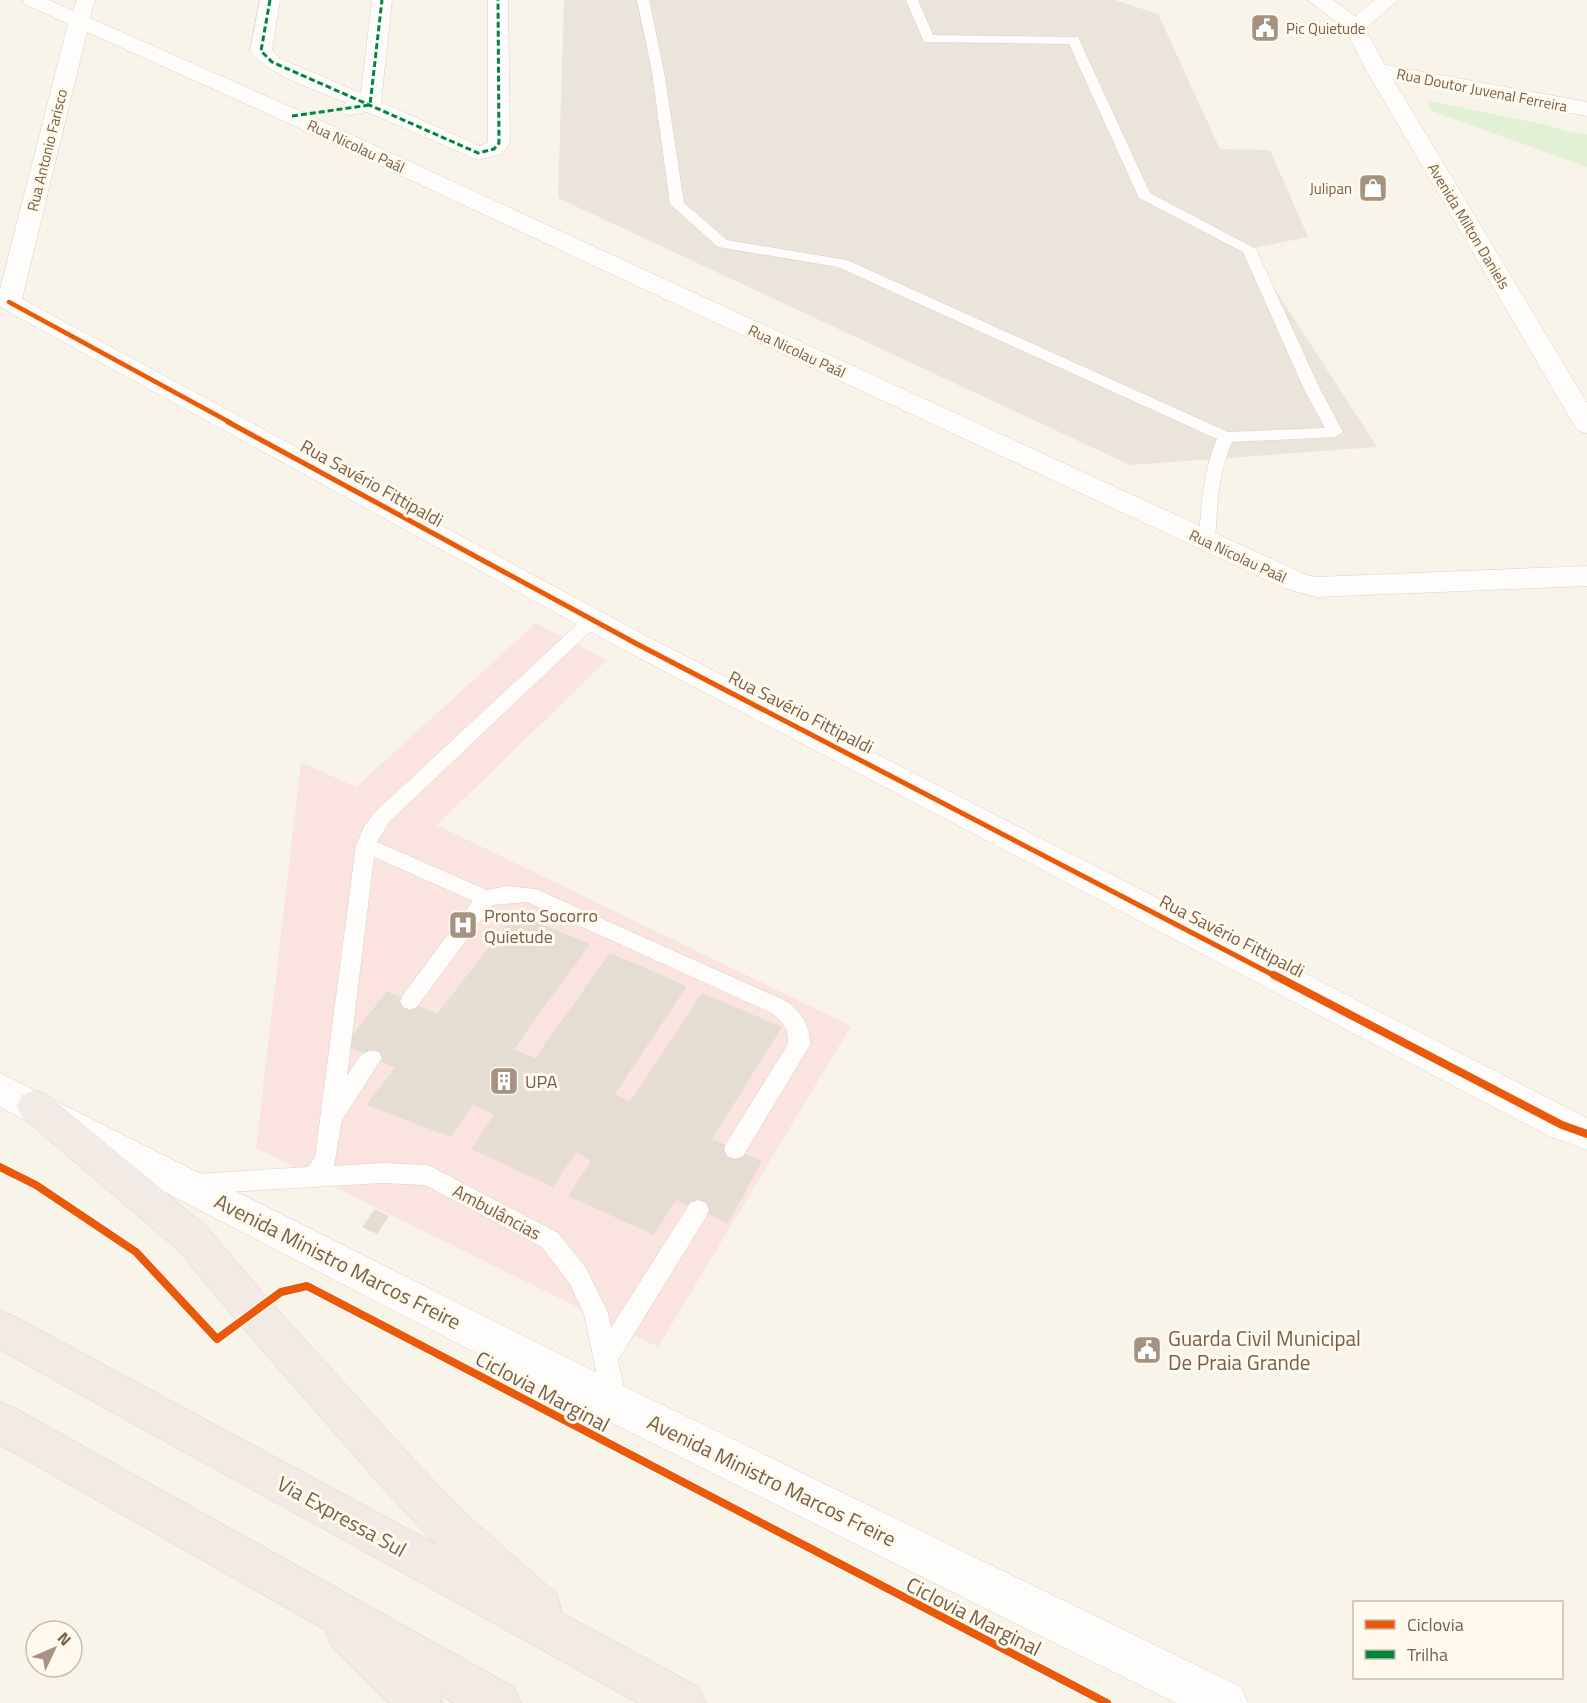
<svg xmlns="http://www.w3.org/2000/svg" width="1587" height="1703" font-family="'Titillium Web',sans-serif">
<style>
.industrial{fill:#ebe4db}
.medical{fill:#fbe4e0}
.green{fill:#e1f1d3}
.building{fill:#e5ddd1}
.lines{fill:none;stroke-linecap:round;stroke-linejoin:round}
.lane-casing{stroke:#d7d1c8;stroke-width:1}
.street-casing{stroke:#d7d1c8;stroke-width:1}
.secondary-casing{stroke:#d8d1c6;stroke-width:1}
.highway-casing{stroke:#dad1c8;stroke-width:1}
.lane{fill:#fefdfc;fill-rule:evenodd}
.street{fill:#fefdfc;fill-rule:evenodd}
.secondary{fill:#fefdfc;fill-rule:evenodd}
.highway{fill:#f2eae4;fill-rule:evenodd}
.quiet{stroke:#00873e;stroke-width:3;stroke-dasharray:6 3;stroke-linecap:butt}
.cycleway-far2-casing{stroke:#fffaed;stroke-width:8}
.cycleway-far1-casing{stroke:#fffaed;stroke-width:9}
.cycleway-casing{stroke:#fffaed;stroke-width:11}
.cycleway-far2{stroke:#e8590c;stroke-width:4.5}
.cycleway-far1{stroke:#e8590c;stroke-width:5}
.cycleway{stroke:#e8590c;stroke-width:8}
.labels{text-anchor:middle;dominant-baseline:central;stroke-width:6;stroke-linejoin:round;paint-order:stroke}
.far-poi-label{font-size:15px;fill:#7a5e47;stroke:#fffaed;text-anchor:start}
.far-street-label{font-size:15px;fill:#7a5e47;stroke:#fffaed}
.street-label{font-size:18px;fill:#7a5e47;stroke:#fffaed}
.poi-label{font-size:18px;fill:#7a5e47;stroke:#fffaed;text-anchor:start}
.near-street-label{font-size:21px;fill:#7a5e47;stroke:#fffaed}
.near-poi-label{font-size:21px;fill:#7a5e47;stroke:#fffaed;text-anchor:start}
</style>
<rect width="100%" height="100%" fill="#f8f4ea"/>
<path class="industrial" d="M564 0H1115L1158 14 1220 149 1270 150 1308 237 1249 249 1377 447 1130 465 558 198Z"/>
<path class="medical" d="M536 623 607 660 437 825 851 1026 658 1347 256 1148 301 762 356 787Z"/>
<path class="green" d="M1429 101 1547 125 1573 133 1587 134V167L1429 110Z"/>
<g class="building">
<path d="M515 913 590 944 514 1049 535 1058 610 953 687 986 615 1094 630 1102 702 993 782 1027 712 1139 762 1161 728 1223 676 1200 654 1235 568 1196 591 1161 576 1152 553 1187 471 1149 494 1115 473 1105 451 1137 366 1105 395 1068 345 1045 387 991 437 1014Z"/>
<path d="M375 1209 389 1216 377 1234 362 1227Z"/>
</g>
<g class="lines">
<g class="lane-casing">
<g id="lane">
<path d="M637 0H649L664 72 684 203 727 240 847 260 1228 432 1325 428 1303 387 1243 252 1139 198 1069 44 924 42 906 0H918L933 35 1078 37 1150 193 1256 249 1319 387 1343 432 1335 437 1232 442C1218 473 1217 507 1215 541L1213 545H1201L1199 541C1201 506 1203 472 1217 439L838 267 718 247 670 204 652 72Z"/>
<path d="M592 614 598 616 601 620 598 624 389 822 377 842 487 890 506 886 536 889 786 1001C802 1013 810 1025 810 1045L743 1156 735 1159 727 1156 724 1149 727 1142 788 1044C789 1028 783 1023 772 1013L527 902 492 905 417 1007 410 1010 403 1007 400 1001 403 995 473 901 374 857 347 1076C356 1063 362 1046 379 1052L382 1058 342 1120 334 1166 382 1163 428 1165 558 1233 586 1268 608 1313 611 1328 690 1203 698 1200 706 1203 709 1210 706 1217 618 1360 627 1403 624 1411 615 1415 606 1411 603 1403 584 1314 570 1284 542 1247 425 1185 382 1183 193 1194 185 1191 182 1184 185 1177 193 1174 308 1167 315 1157 356 845 365 825 375 812 586 616Z"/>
</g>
</g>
<g class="street-casing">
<g id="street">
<path d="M22 0H49L73 11 77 0H95L90 18 300 111 1304 574 1316 577 1587 566V586L1316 597 1284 588 284 121 87 32 22 299 648 637 1587 1118V1150L1549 1136 626 651 0 307V289L68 24 25 4Z"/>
<path d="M260 0H280L272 50 279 58 361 93 372 0H392L381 102 480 146 488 142V0H508L510 143 502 154 478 160 367 112 350 115 342 113 339 108 346 103C318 90 268 76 250 51Z"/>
<path d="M1308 0H1333L1355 16 1375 0H1398L1365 29 1385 65 1587 102V116L1393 79 1587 403V433L1578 431 1574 425 1366 70 1350 38 1341 25Z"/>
</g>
</g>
<g class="secondary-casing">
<path id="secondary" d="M0 1073 630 1389 1241 1687 1248 1703H1176L600 1417 0 1107Z"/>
</g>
<g class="highway-casing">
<g id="highway">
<path d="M35 1090 48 1095 206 1226 269 1300 417 1463 465 1513 557 1594 562 1613 699 1687 706 1703H638L0 1350V1310L14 1316 436 1544 387 1493 241 1326 178 1250 22 1117 17 1106 22 1095Z"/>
<path d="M0 1402 15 1408 514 1687 521 1703H453L440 1695 443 1703H388L331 1646 325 1630 0 1445Z"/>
</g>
</g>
<use href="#lane" class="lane"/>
<use href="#street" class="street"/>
<use href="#secondary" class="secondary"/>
<use href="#highway" class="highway"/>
<g class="quiet">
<path d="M270 0 261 51 272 62 478 153 494 149 499 143 498 0"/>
<path d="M292 116 370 105 382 0"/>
</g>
<g class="cycleway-far2-casing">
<path id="cycleway-far2" d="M9 302 231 423"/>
</g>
<g class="cycleway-far1-casing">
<path id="cycleway-far1" d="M228 422 637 644 1277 977"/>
</g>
<g class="cycleway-casing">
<g id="cycleway">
<path d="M1274 975 1562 1125 1587 1134"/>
<path d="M0 1167 36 1185 136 1252 217 1339 281 1292 307 1286 1107 1703"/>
</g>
</g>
<use href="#cycleway-far2" class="cycleway-far2"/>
<use href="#cycleway-far1" class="cycleway-far1"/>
<use href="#cycleway" class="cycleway"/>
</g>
<defs>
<g id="civic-square" transform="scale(1.5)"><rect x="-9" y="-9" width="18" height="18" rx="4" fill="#a69280" stroke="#fffaed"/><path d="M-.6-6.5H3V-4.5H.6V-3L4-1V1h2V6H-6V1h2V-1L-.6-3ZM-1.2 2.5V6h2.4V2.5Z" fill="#fff"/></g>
<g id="shop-square" transform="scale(1.5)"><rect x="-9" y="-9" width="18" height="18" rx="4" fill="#a69280" stroke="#fffaed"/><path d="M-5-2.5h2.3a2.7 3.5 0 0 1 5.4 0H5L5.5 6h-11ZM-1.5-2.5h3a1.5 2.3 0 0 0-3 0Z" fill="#fff"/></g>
<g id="hospital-square" transform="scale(1.5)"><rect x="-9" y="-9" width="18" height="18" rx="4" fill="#a69280" stroke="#fffaed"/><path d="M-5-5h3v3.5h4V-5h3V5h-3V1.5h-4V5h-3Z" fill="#fff"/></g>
<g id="building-square" transform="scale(1.5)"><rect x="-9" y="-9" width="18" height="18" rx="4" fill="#a69280" stroke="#fffaed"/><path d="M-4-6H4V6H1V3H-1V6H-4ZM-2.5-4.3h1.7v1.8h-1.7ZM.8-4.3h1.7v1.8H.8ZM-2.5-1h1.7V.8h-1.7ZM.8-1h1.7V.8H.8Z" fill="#fff"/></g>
</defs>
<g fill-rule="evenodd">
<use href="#civic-square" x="1265" y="28"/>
<use href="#shop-square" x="1373" y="188"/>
<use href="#hospital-square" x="463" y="925"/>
<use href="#building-square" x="504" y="1081"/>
<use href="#civic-square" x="1147" y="1350"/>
</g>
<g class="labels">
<g class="far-poi-label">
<text x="1286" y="28">Pic Quietude</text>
<text x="1352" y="188" text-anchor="end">Julipan</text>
</g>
<g class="far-street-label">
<text transform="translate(1482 90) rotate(11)">Rua Doutor Juvenal Ferreira</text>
<text transform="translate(356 146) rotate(25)">Rua Nicolau Paál</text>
<text transform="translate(47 150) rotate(-76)">Rua Antonio Farisco</text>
<text transform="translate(1469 226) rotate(59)">Avenida Milton Daniels</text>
<text transform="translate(797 351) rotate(25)">Rua Nicolau Paál</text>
<text transform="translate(1238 556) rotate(25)">Rua Nicolau Paál</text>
</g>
<g class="street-label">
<text transform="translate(372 483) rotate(29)">Rua Savério Fittipaldi</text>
<text transform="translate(801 712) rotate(27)">Rua Savério Fittipaldi</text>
<text transform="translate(1232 936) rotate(27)">Rua Savério Fittipaldi</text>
<text transform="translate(497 1212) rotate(28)">Ambulâncias</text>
</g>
<g class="poi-label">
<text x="484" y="915">Pronto Socorro<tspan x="484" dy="21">Quietude</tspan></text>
<text x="525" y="1081">UPA</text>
</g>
<g class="near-street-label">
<text transform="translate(338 1261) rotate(27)">Avenida Ministro Marcos Freire</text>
<text transform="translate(543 1391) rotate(28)">Ciclovia Marginal</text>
<text transform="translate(772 1480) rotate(26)">Avenida Ministro Marcos Freire</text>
<text transform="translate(342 1516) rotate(29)">Via Expressa Sul</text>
<text transform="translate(974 1616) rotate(27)">Ciclovia Marginal</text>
</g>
<g class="near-poi-label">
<text x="1168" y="1338">Guarda Civil Municipal<tspan x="1168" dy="24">De Praia Grande</tspan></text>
</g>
</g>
<rect x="1353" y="1601" width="210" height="78" fill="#fffaed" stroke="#cabcab" stroke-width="1.5"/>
<rect x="1365" y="1620" width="30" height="9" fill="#e8590c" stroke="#cabcab" stroke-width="1.5"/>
<text x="1407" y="1631" font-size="18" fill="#7a5e47">Ciclovia</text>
<rect x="1365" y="1650" width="30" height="9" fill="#00873e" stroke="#cabcab" stroke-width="1.5"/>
<text x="1407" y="1661" font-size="18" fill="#7a5e47">Trilha</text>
<g transform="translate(54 1649) rotate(46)"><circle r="28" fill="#fffaed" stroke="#cabcab" stroke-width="1.5"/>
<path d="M0-4.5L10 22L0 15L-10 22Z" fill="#a69280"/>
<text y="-9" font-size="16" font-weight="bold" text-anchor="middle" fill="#7a5e47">N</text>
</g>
</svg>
